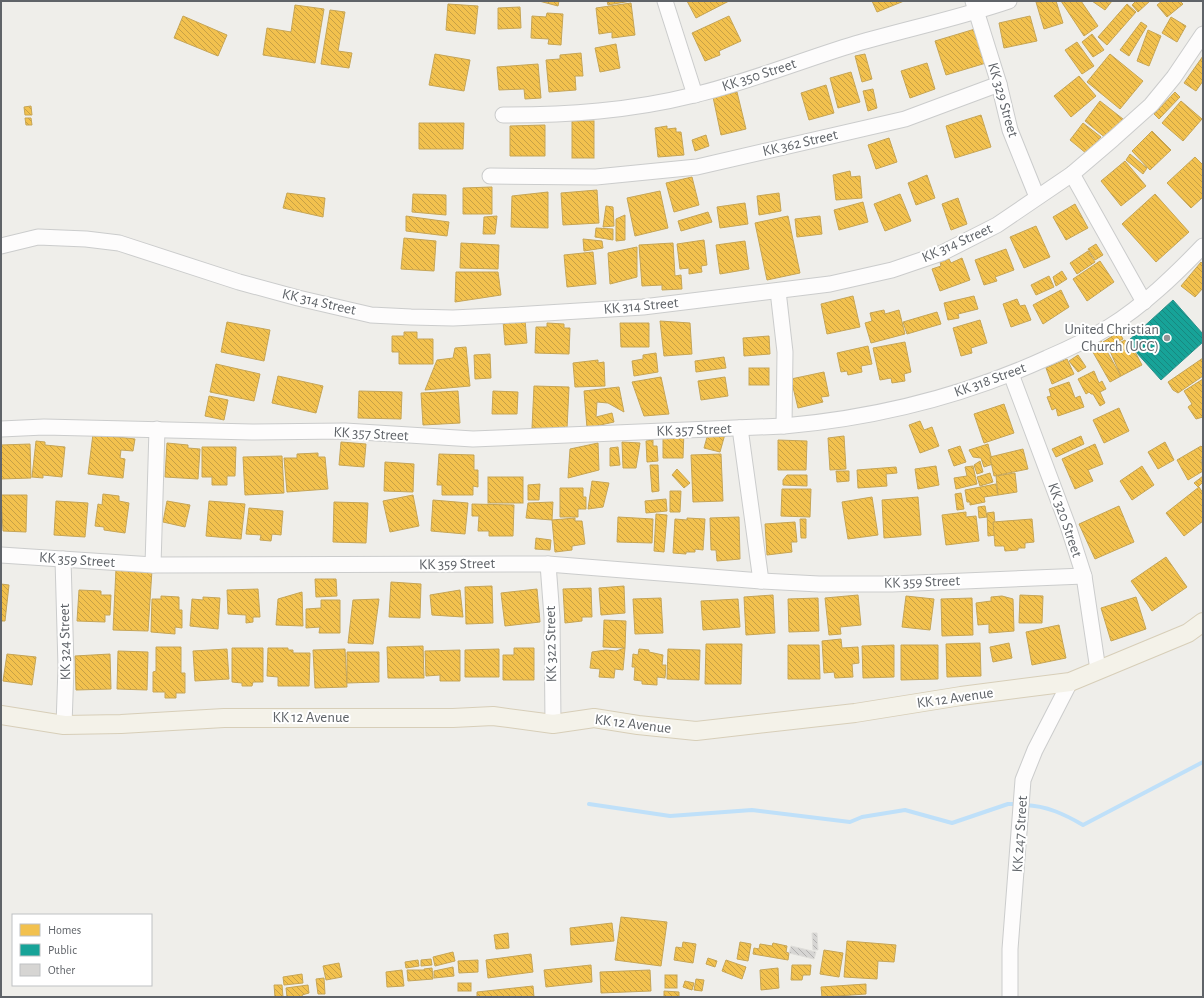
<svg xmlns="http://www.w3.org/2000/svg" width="1204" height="998" font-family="'Alegreya Sans',sans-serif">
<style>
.homes{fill:url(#homes-back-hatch);stroke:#c6a556}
.public{fill:url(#public-back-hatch);stroke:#2d908a}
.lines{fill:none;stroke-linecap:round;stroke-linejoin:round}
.stream{stroke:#bfe0f9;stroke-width:4}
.building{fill:url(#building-back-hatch);stroke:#deddd9}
.minor-casing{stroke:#cbcccc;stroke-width:17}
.major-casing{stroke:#d7ceb8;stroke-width:20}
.minor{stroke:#fdfcfc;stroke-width:15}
.major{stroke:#f4f2e9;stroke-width:18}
.poi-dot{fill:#919496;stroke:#fff;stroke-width:1.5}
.labels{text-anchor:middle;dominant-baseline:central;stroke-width:4;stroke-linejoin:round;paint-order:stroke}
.street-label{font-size:15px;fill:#5f6368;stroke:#fff}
.poi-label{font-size:15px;fill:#5f6368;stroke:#fff;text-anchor:end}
</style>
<defs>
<pattern id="homes-back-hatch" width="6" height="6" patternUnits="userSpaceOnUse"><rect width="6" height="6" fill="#f2c14e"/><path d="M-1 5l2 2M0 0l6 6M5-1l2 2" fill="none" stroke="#c7a045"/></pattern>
<pattern id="public-back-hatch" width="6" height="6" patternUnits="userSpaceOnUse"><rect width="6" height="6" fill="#17a398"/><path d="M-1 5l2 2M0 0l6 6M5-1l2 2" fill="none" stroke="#188880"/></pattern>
<pattern id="building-back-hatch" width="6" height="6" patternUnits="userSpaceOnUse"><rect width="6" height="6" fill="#d6d5d3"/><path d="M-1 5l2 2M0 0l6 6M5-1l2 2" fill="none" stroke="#b1b0af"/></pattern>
</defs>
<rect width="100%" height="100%" fill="#efeeea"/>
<g class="homes">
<path d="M539 1H559L558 6Z"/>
<path d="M607 1H631L608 5Z"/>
<path d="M687 1H729L696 18Z"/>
<path d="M872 1H904L877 12Z"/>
<path d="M1056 1 1063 23 1044 29 1036 2Z"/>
<path d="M1061 1H1081L1098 26 1084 36Z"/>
<path d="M1092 1H1112L1105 10Z"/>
<path d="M1136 1H1150L1138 12 1132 5Z"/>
<path d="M1162 1H1180L1183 4 1167 17 1157 5Z"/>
<path d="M631 3 635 35 612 38V32L599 34 596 8Z"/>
<path d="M448 4 478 6 475 34 446 30Z"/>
<path d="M1127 4 1136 12 1107 45 1098 37Z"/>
<path d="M295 5 324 9 315 63 263 55 267 28 291 32Z"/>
<path d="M520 7 521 28 498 29V8Z"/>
<path d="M330 10 345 12 338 51 352 53 349 68 321 64Z"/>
<path d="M547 13 563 14 561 45 548 44 549 39 531 38 532 16 546 17Z"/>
<path d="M183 16 227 35 218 56 174 38Z"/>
<path d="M729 16 741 41 719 51 720 55 705 61 692 33Z"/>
<path d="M1030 16 1037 41 1004 48 999 23Z"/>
<path d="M1171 17 1186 26 1177 42 1162 33Z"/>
<path d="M1141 22 1147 26 1129 56 1120 50Z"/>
<path d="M975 29 986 63 946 75 935 41Z"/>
<path d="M1148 30 1161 36 1149 66 1137 61Z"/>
<path d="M1092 34 1104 50 1093 57 1082 42Z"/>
<path d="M1077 42 1094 66 1082 74 1065 50Z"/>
<path d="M616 44 620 68 600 72 595 48Z"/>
<path d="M581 53 583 76H575L576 90 549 92 546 60 560 59V55Z"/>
<path d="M435 54 470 60 464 91 429 85Z"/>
<path d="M865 54 872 79 862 82 855 56Z"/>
<path d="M1110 54 1143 81 1120 109 1087 82Z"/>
<path d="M1203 56V81L1196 91 1184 83Z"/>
<path d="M927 63 935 89 910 98 901 71Z"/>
<path d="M538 64 541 98 525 99 524 89 499 90 497 67Z"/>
<path d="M851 72 860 102 838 108 830 78Z"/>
<path d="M1079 76 1096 96 1071 117 1054 96Z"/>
<path d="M826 85 834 113 809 120 801 93Z"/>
<path d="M873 89 877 108 868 111 863 91Z"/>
<path d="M737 92 746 129 721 135 713 97Z"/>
<path d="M1175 92 1180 97 1159 119 1154 114Z"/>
<path d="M1100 101 1123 119 1107 139 1085 121Z"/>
<path d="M1181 101 1202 119 1183 141 1162 123Z"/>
<path d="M31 106 32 115H25L24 107Z"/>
<path d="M981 115 991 147 955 158 946 126Z"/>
<path d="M25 118H31L32 125H26Z"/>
<rect x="572" y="121" width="22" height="37"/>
<path d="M419 123H464L463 149H419Z"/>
<path d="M1083 123 1101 137 1087 154 1070 140Z"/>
<path d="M545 125V156H510V126Z"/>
<path d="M667 126V129L676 128V132H681L684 155 658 157 655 128Z"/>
<path d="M1152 131 1171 150 1150 170 1132 151Z"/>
<path d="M706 135 709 146 695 151 692 140Z"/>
<path d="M889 138 897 162 876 169 868 145Z"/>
<path d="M1130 154 1147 168 1143 174 1126 160Z"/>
<path d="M1195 157 1203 165V197L1191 208 1167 183Z"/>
<path d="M1125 161 1146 186 1121 206 1101 181Z"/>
<path d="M850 171 851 177 860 176 862 198 836 200 833 175Z"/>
<path d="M927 175 935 198 916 205 908 183Z"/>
<path d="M692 177 699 205 674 212 666 183Z"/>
<path d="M492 187V214H463V188Z"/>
<path d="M597 190 599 223 563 225 561 193Z"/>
<path d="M660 191 668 228 635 236 627 198Z"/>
<path d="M548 192V228L511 227 512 196Z"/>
<path d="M287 193 325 198 323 217 283 208Z"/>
<path d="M779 193 781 211 759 215 757 196Z"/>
<path d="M413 194 446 195V215L412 212Z"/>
<path d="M900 194 911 221 885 231 874 204Z"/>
<path d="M1155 194 1189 232 1156 262 1122 224Z"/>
<path d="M958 198 967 224 951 230 942 204Z"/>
<path d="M863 202 868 222 839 230 834 210Z"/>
<path d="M745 203 748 224 720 228 717 207Z"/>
<path d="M1075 204 1088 228 1066 240 1053 217Z"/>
<path d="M606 206 613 207 614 226 603 227Z"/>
<path d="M708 212 712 222 681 231 678 221Z"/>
<path d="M625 215V240L616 241V219Z"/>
<path d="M406 216 449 222 447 236 406 231Z"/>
<path d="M497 216 495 234H483L484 217Z"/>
<path d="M788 216 800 273 767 280 755 223Z"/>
<path d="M820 216 822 234 797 237 795 219Z"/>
<path d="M1036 226 1050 257 1024 268 1010 237Z"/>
<path d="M596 228 613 229V240L595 237Z"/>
<path d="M404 238 436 241 434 271 401 269Z"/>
<path d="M583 239 602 241 603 248 584 251Z"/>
<path d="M704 240 707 265 701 266 702 272 689 274V268L680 269 677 244Z"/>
<path d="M745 241 749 269 720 274 716 245Z"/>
<path d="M461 243 499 245 498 269 460 268Z"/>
<path d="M673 243 675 276 681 275 682 289 662 290V285L642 286 639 245Z"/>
<path d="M1096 244 1103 255 1095 260 1088 249Z"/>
<path d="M637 247V277L610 284 608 253Z"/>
<path d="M1006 249 1014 270 995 277 997 281 984 285 975 260Z"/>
<path d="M1088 251 1095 262 1077 274 1070 263Z"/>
<path d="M593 252 596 284 567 287 564 255Z"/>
<path d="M962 258 970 280 940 291 932 269 941 266 940 262 949 259 951 263Z"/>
<path d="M1100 261 1114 282 1087 301 1073 279Z"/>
<path d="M1201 262 1203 264V288L1195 297 1181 286Z"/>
<path d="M1062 271 1067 279 1056 286 1053 277Z"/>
<path d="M456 272H498L501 295 455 302Z"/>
<path d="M1049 276 1054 287 1036 295 1031 285Z"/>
<path d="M1061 290 1069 307 1043 324 1033 305Z"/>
<path d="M853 296 860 327 827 334 821 304Z"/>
<path d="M974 296 978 309 958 314 959 318 948 320 944 303Z"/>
<path d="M1017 299 1020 306 1025 305 1031 320 1011 327 1003 304Z"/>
<path d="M884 310 885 314 899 310 905 334 871 343 865 323 872 321 870 313Z"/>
<path d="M937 312 941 324 907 334 903 322Z"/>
<path d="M525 320 527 343 505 345 503 321Z"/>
<path d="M980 320 987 343 971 348 972 353 961 356 953 328Z"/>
<path d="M660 321 690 323 692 354 664 356Z"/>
<path d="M227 322 270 330 264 361 221 352Z"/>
<path d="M547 323 564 324V328H570L569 354 535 353 536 327H547Z"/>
<path d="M620 323H649V347H621Z"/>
<path d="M404 332H417V339H433V364H399V352H392V336H404Z"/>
<path d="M1119 332 1123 339 1115 343 1117 346 1108 351 1103 342Z"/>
<path d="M769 336 770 354 744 356 743 338Z"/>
<path d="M1125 340 1130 350 1133 348 1142 365 1121 376 1110 351 1119 346V343Z"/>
<path d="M1101 341 1121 376 1110 382 1090 347Z"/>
<path d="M905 342 911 372 904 374 905 381 892 383 891 378 880 380 873 348Z"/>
<path d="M868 346 872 364 861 366 862 372 848 375 847 371 841 372 837 353Z"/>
<path d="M466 347 470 386 425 390 437 360 453 358 455 348Z"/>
<path d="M656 353 658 372 634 376 632 361 643 359V355Z"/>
<path d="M490 354 491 378 475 379 474 355Z"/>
<path d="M1078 355 1086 367 1078 372 1069 361Z"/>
<path d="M724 357 726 368 696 372 695 361Z"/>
<path d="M1203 358V376L1178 393 1173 390 1168 382Z"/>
<path d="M1067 359 1074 374 1052 384 1046 368Z"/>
<path d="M598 360V363L604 362 605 386 575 387 573 363Z"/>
<path d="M216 364 260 374 254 401 210 392Z"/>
<rect x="749" y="368" width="20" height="17"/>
<path d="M1094 371 1099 383 1102 381 1106 389 1100 392 1105 403 1100 406 1093 394H1091L1089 392 1086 394 1078 379Z"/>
<path d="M824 372 829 396 821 397 823 402 798 408 791 379Z"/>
<path d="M278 376 323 386 316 413 272 403Z"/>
<path d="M661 377 669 414 644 416 632 382Z"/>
<path d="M725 377 728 396 701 400 698 381Z"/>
<path d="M1203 379V417L1196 419 1188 407 1192 404 1184 391Z"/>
<path d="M1069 382 1075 398 1080 396 1084 407 1058 416 1056 408 1052 410 1047 397 1051 396 1049 389Z"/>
<path d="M534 386 569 387 567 429 532 428Z"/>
<path d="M619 387 624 412 608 403 597 402 596 417 612 413 614 422 587 428 584 391Z"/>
<path d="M359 391 402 392 401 419 358 418Z"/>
<path d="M458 391 460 423 423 425 421 393Z"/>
<path d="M493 391 518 392 517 414H492Z"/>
<path d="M209 396 228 400 224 420 205 416Z"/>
<path d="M1004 404 1014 433 984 443 974 414Z"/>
<path d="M1119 408 1129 431 1104 443 1093 420Z"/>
<path d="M920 421 924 430 932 427 939 446 920 453 909 425Z"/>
<path d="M709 430 725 434 720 452 704 448Z"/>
<path d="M663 431H684L683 458H663Z"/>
<path d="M93 434 135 439 133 451 121 450 120 458 125 459 123 478 88 474Z"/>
<path d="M844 436 846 469 830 470 828 438Z"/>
<path d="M1081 436 1084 444 1056 457 1052 449Z"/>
<path d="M653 440V446H657L658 461 647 462 646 441Z"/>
<path d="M778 440 807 441 806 470H778Z"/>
<path d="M36 441 45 442V445L65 447 62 477 43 475V478L32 477Z"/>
<path d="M341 442 366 444 364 467 339 465Z"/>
<path d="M622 442 640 443 636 468H623Z"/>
<path d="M1165 442 1174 460 1158 469 1148 452Z"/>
<path d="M167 443 188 445V448L200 449 198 479 165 477Z"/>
<path d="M598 443 599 470 568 478 570 449Z"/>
<path d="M30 444 31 478 1 479V445Z"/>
<path d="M988 444 993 464 984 467 981 458 973 457 969 450Z"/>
<path d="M1095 444 1103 464 1088 470 1093 481 1075 489 1062 459Z"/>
<path d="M960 446 966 462 954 466 948 450Z"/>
<path d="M1201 446 1203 448V459L1201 460 1203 471 1188 480 1177 460Z"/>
<path d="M202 447H236L235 476H227V485H212V477H202Z"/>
<path d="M618 447 620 465 610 466V448Z"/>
<path d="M1023 449 1028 469 994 476 990 457Z"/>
<path d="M318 453V457H325L328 489 287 492 284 458H297V454Z"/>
<path d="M439 454 474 455V470H478V487L473 486V495H442V485H437Z"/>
<path d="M721 454 723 501 693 502 691 455Z"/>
<path d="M282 456 284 493 245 495 243 457Z"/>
<path d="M980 461 983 472 977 474 974 465Z"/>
<path d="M385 462 414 464 413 492 384 491Z"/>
<path d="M650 465H658L659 491 652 492Z"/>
<path d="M936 466 939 485 918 489 915 469Z"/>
<path d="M973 466 977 484 956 489 954 478 967 476 965 467Z"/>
<path d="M1142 466 1154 485 1132 500 1120 481Z"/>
<path d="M896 467 897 473 886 474 887 486 858 488 857 470Z"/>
<path d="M677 469 690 483 684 488 672 475Z"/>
<path d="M836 471H849V481L837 482Z"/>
<path d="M990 473 993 482 980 486 977 477Z"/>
<path d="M1015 473 1017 492 998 495 996 476Z"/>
<path d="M787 475H807V486L783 485V480Z"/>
<path d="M1203 476V482L1198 487 1194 483Z"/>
<rect x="488" y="477" width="35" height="26"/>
<path d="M592 481 609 483 603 507 588 509Z"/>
<path d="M540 484 539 500H528V485Z"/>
<path d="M996 484 998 495 984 497 985 502 970 505V502H967L965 490Z"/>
<path d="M1199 487 1203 493V521L1184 536 1166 513Z"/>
<path d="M560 488H583V497H586V509H578V517H560Z"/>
<path d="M782 489H811L810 517 781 516Z"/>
<path d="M670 491H681L680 512H670Z"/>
<path d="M961 493 964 509 957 510 955 494Z"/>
<path d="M103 494 119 496V501L129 503 125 533 104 530V527L95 526 98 504 102 505Z"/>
<path d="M1 495H27L26 532 3 531Z"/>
<path d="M413 495 419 526 390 532 383 501Z"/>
<path d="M872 497 878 535 848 539 842 502Z"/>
<path d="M918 497 921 535 884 538 882 500Z"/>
<path d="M666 499 667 511 646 513 645 501Z"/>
<path d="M433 500 468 503 465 534 431 531Z"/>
<path d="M56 501 88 503 85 537 54 535Z"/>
<path d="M167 501 190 505 185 527 163 522Z"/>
<path d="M209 501 245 504 241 539 206 536Z"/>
<path d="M334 502 368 503 366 543 333 542Z"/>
<path d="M553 502 552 520 526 518 528 503Z"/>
<path d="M472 504 514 505 513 536H489V531H478L479 516H472Z"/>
<path d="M985 506 987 517 979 518 978 507Z"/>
<path d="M1119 506 1134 542 1095 559 1079 524Z"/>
<path d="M249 508 283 511 281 535 272 534 271 541 260 540 261 535 246 534Z"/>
<path d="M966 512V517L976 516 979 541 946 545 942 515Z"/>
<path d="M994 512 996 535 988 536 987 513Z"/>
<path d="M656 514 667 515 664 552 654 551Z"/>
<path d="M618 517 653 519 652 543 617 542Z"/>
<path d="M739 517 740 559 717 561 716 550H711L710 518Z"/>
<path d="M575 518V521H582L585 544 572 546V550L555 552 552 520Z"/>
<path d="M687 518 705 519 703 550 695 549V552H686V554L673 553 675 519 687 520Z"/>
<path d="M800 519H806V538H801Z"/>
<path d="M1032 519 1034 542 1025 543V548H1018V550L1005 551 1004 546H995L993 522Z"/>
<path d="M795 522 797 542H791L792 552 767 555 765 524Z"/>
<path d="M536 538 551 540 550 550 535 549Z"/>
<path d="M1166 557 1187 587 1152 611 1131 581Z"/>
<path d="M116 569 152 570 148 631 113 630Z"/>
<path d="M315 579H336L337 596 316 597Z"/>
<path d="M391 582 421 584 420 618 389 617Z"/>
<path d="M1 584 9 585 5 621H1Z"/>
<path d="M492 586 493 623 466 624 465 587Z"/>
<path d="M624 586 625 613 601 615 599 588Z"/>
<path d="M591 588 592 617H582V621L565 623 563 589Z"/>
<path d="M258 589 260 617H253V622L246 623V615L228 614 227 590Z"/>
<path d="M537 589 540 622 505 626 501 593Z"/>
<path d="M79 590 101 591V595H111L110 615H105V622L77 621Z"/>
<path d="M460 590 463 617 432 615 430 595Z"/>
<path d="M302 592 303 626 276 625 278 599Z"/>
<path d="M773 595 775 633 746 635 744 597Z"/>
<path d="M858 595 861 625 840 627 841 634 829 635 825 598Z"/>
<path d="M1020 595 1043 596 1042 623H1019Z"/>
<path d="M161 596 179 597V610H182V628L175 627V634L151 632 152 599H161Z"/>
<path d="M906 596 934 599 930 630 902 627Z"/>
<path d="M1002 596 1013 599 1014 631 989 633V624L978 625 976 603 991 601V597Z"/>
<path d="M203 597 220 598 218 629 190 626 192 599 203 600Z"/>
<path d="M1136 597 1146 629 1111 641 1101 608Z"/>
<path d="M661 598 663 633 635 634 633 599Z"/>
<path d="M818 598 819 631 789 632 788 599Z"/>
<path d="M972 598 973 635 942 636 941 599Z"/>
<path d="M379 599 373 644 348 643 353 600Z"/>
<path d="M738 599 740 627 703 630 701 601Z"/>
<path d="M321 600H340V633H319L320 627 306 628V609L321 608Z"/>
<path d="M604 620 626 621 625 648 603 647Z"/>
<path d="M1059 625 1066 658 1032 665 1026 632Z"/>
<path d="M841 639 842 648 858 647 859 663 852 664 853 677 835 678 834 672 824 673 822 641Z"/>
<path d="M980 643 981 676 947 677 946 644Z"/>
<path d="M1009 643 1012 658 993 662 990 647Z"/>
<path d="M706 644H742L741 684H705Z"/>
<path d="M788 645H819L820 679H788Z"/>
<path d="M894 645V677L863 678 862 646Z"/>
<path d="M901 645H938V679L901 680Z"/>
<path d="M423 646 424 678H388L387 647Z"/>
<path d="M156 647H181V673H185V693H176V698H165V692H153V672L156 671Z"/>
<path d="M232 648H263V682H253L252 686H242V683L232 682Z"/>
<path d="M268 648H288V650H293V653H310L309 686H278V677L267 676Z"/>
<path d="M514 648H534V680H503V655H514Z"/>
<path d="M625 648 623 670 615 669 614 678 599 677 600 669 590 668 592 652 606 650 616 651Z"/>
<path d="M227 649 229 679 195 681 193 651Z"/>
<path d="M345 649 347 687 315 688 313 650Z"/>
<path d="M499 649V677H465V650Z"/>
<path d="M639 649 649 650V652L663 655 662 665H666L665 678 657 677V685L642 684V681L634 680 635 667H632L633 654 638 655Z"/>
<path d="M668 649 700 650 699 680 667 679Z"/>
<path d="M460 650V681H440V675L426 676 425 651Z"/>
<path d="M118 651 148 652 147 690 117 689Z"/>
<path d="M347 652H379V682L347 683Z"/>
<path d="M7 654 36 657 32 685 3 681Z"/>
<path d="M110 654 111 689 76 690 75 656Z"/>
<path d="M621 917 667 922 661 966 615 960Z"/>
<path d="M612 923 614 941 571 945 570 928Z"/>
<path d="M508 933 509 948 496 949 494 935Z"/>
<path d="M847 941 896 945 894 962 878 961 877 979 844 977Z"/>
<path d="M683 942 696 944 693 963 674 960 676 947 682 948Z"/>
<path d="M740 942 751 944 748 961 737 959Z"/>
<path d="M773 943 787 946 786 952 789 953 788 960 753 954 754 948 759 949 760 944 772 946Z"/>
<path d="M824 950 843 953 839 977 820 974Z"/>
<path d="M453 952 455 961 435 966 433 957Z"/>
<path d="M531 954 533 972 488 978 486 960Z"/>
<path d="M708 958 717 961 715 967 706 964Z"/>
<path d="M431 959 432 965 421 966V960Z"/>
<path d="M418 960 419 966 406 968 405 962Z"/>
<path d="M478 960V972L459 973 458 961Z"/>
<path d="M726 960 746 967 742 979 722 971Z"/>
<path d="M339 963 342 977 326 980 323 966Z"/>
<path d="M591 965 592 982 546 987 544 970Z"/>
<path d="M792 965H811L810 975H803L802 980H791Z"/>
<path d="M453 967 454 976 434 978V971Z"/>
<path d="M432 968 433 979 408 981 407 970H424V969Z"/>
<path d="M778 968 779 988 761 990 760 970Z"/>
<path d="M402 970 404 986 387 987 386 972Z"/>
<path d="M650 970 651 991 601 993 600 972Z"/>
<path d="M302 974 303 983 284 985 283 977Z"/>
<rect x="665" y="975" width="12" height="13"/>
<path d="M324 978 325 994H318L316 979Z"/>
<path d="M696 979 704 980 702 991 694 990Z"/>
<path d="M685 981 694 983 692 990 683 987Z"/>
<rect x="458" y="983" width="13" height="8"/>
<path d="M866 984V994L822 997 821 987Z"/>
<path d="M274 985H282L283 997H275Z"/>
<path d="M308 985 309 993 302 995 303 997H287L286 988Z"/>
<path d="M533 986 534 997H477V992Z"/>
<path d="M664 991 679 992V997H664Z"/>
</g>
<path class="public" d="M1173 300 1203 334V342L1161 380 1127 342Z"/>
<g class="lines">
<g class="stream">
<path d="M589 804 670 816 752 810 850 822 862 817 905 810 952 823 1008 804H1018"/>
<path d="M1025 805C1047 806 1064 814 1083 825L1203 762"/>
</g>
</g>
<g class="building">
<path d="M812 933H817L818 950H813Z"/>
<path d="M791 946 816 952 814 959 789 953Z"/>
</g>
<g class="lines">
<g class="minor-casing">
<g id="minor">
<path d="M665 1 695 95"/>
<path d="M973 1 999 84 1010 130 1037 197"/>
<path d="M503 115C568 115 630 111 694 95 749 82 802 60 855 44 907 29 959 18 1009 1"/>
<path d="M1072 174 1144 302"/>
<path d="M490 176 596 177 697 167 905 119 999 84"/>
<path d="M1 246 38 237 86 239 119 243 239 282 298 298 371 315 411 317 453 318 514 315 643 307 830 284 892 270 942 253 997 225 1072 174 1113 139 1151 105 1174 77 1203 34"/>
<path d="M778 291 785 352 784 426"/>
<path d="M1011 374 1068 526 1084 576 1098 670"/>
<path d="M740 428 761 581"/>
<path d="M1 429 44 427 252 432 345 431 473 439 784 426C874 418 964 396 1047 358 1068 349 1089 339 1109 327 1144 305 1174 276 1203 246"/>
<path d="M1 555 153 565 548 564 761 581 819 584H892L1084 576"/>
<path d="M63 559 66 667 64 725"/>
<path d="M548 564 552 617 553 724"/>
<path d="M153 565 157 429"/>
<path d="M1010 997V949L1023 780 1035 750 1070 682"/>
</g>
</g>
<g class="major-casing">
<path id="major" d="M1 715 64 725 121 724 224 718H453L493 716 553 724 594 718 638 725 696 731 855 713 961 696 1070 682 1188 633 1203 622"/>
</g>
<use href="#minor" class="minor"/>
<use href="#major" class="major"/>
</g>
<circle class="poi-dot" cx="1167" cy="338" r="4"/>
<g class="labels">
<g class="street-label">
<text transform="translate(759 75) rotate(-18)">KK 350 Street</text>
<text transform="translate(1003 100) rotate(74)">KK 329 Street</text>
<text transform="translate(800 143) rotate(-13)">KK 362 Street</text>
<text transform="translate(957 243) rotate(-24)">KK 314 Street</text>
<text transform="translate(319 302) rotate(13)">KK 314 Street</text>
<text transform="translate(641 306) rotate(-5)">KK 314 Street</text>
<text transform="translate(990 380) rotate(-20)">KK 318 Street</text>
<text transform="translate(694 430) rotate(-2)">KK 357 Street</text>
<text transform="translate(371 434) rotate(3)">KK 357 Street</text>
<text transform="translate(1065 520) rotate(71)">KK 320 Street</text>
<text transform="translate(77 560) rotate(4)">KK 359 Street</text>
<text transform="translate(457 564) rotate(-1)">KK 359 Street</text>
<text transform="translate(922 582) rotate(-2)">KK 359 Street</text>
<text transform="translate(65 642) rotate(-91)">KK 324 Street</text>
<text transform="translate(551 644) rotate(-91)">KK 322 Street</text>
<text transform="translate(955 698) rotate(-8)">KK 12 Avenue</text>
<text x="311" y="717">KK 12 Avenue</text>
<text transform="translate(633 724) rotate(7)">KK 12 Avenue</text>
<text transform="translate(1020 834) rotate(-86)">KK 247 Street</text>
</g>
<g class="poi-label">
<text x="1159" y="329">United Christian<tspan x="1159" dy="17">Church (UCC)</tspan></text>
</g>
</g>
<rect width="1204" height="998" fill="none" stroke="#5f6368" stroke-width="4"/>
<rect x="12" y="914" width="140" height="72" fill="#ffffff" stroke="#bfc1c3"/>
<rect x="20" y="924" width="20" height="12" fill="#f2c14e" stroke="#bfc1c3"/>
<text x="48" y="934" font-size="12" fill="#5f6368">Homes</text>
<rect x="20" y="944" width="20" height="12" fill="#17a398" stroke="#bfc1c3"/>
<text x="48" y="954" font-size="12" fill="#5f6368">Public</text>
<rect x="20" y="964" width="20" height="12" fill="#d6d5d3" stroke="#bfc1c3"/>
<text x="48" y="974" font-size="12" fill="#5f6368">Other</text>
</svg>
